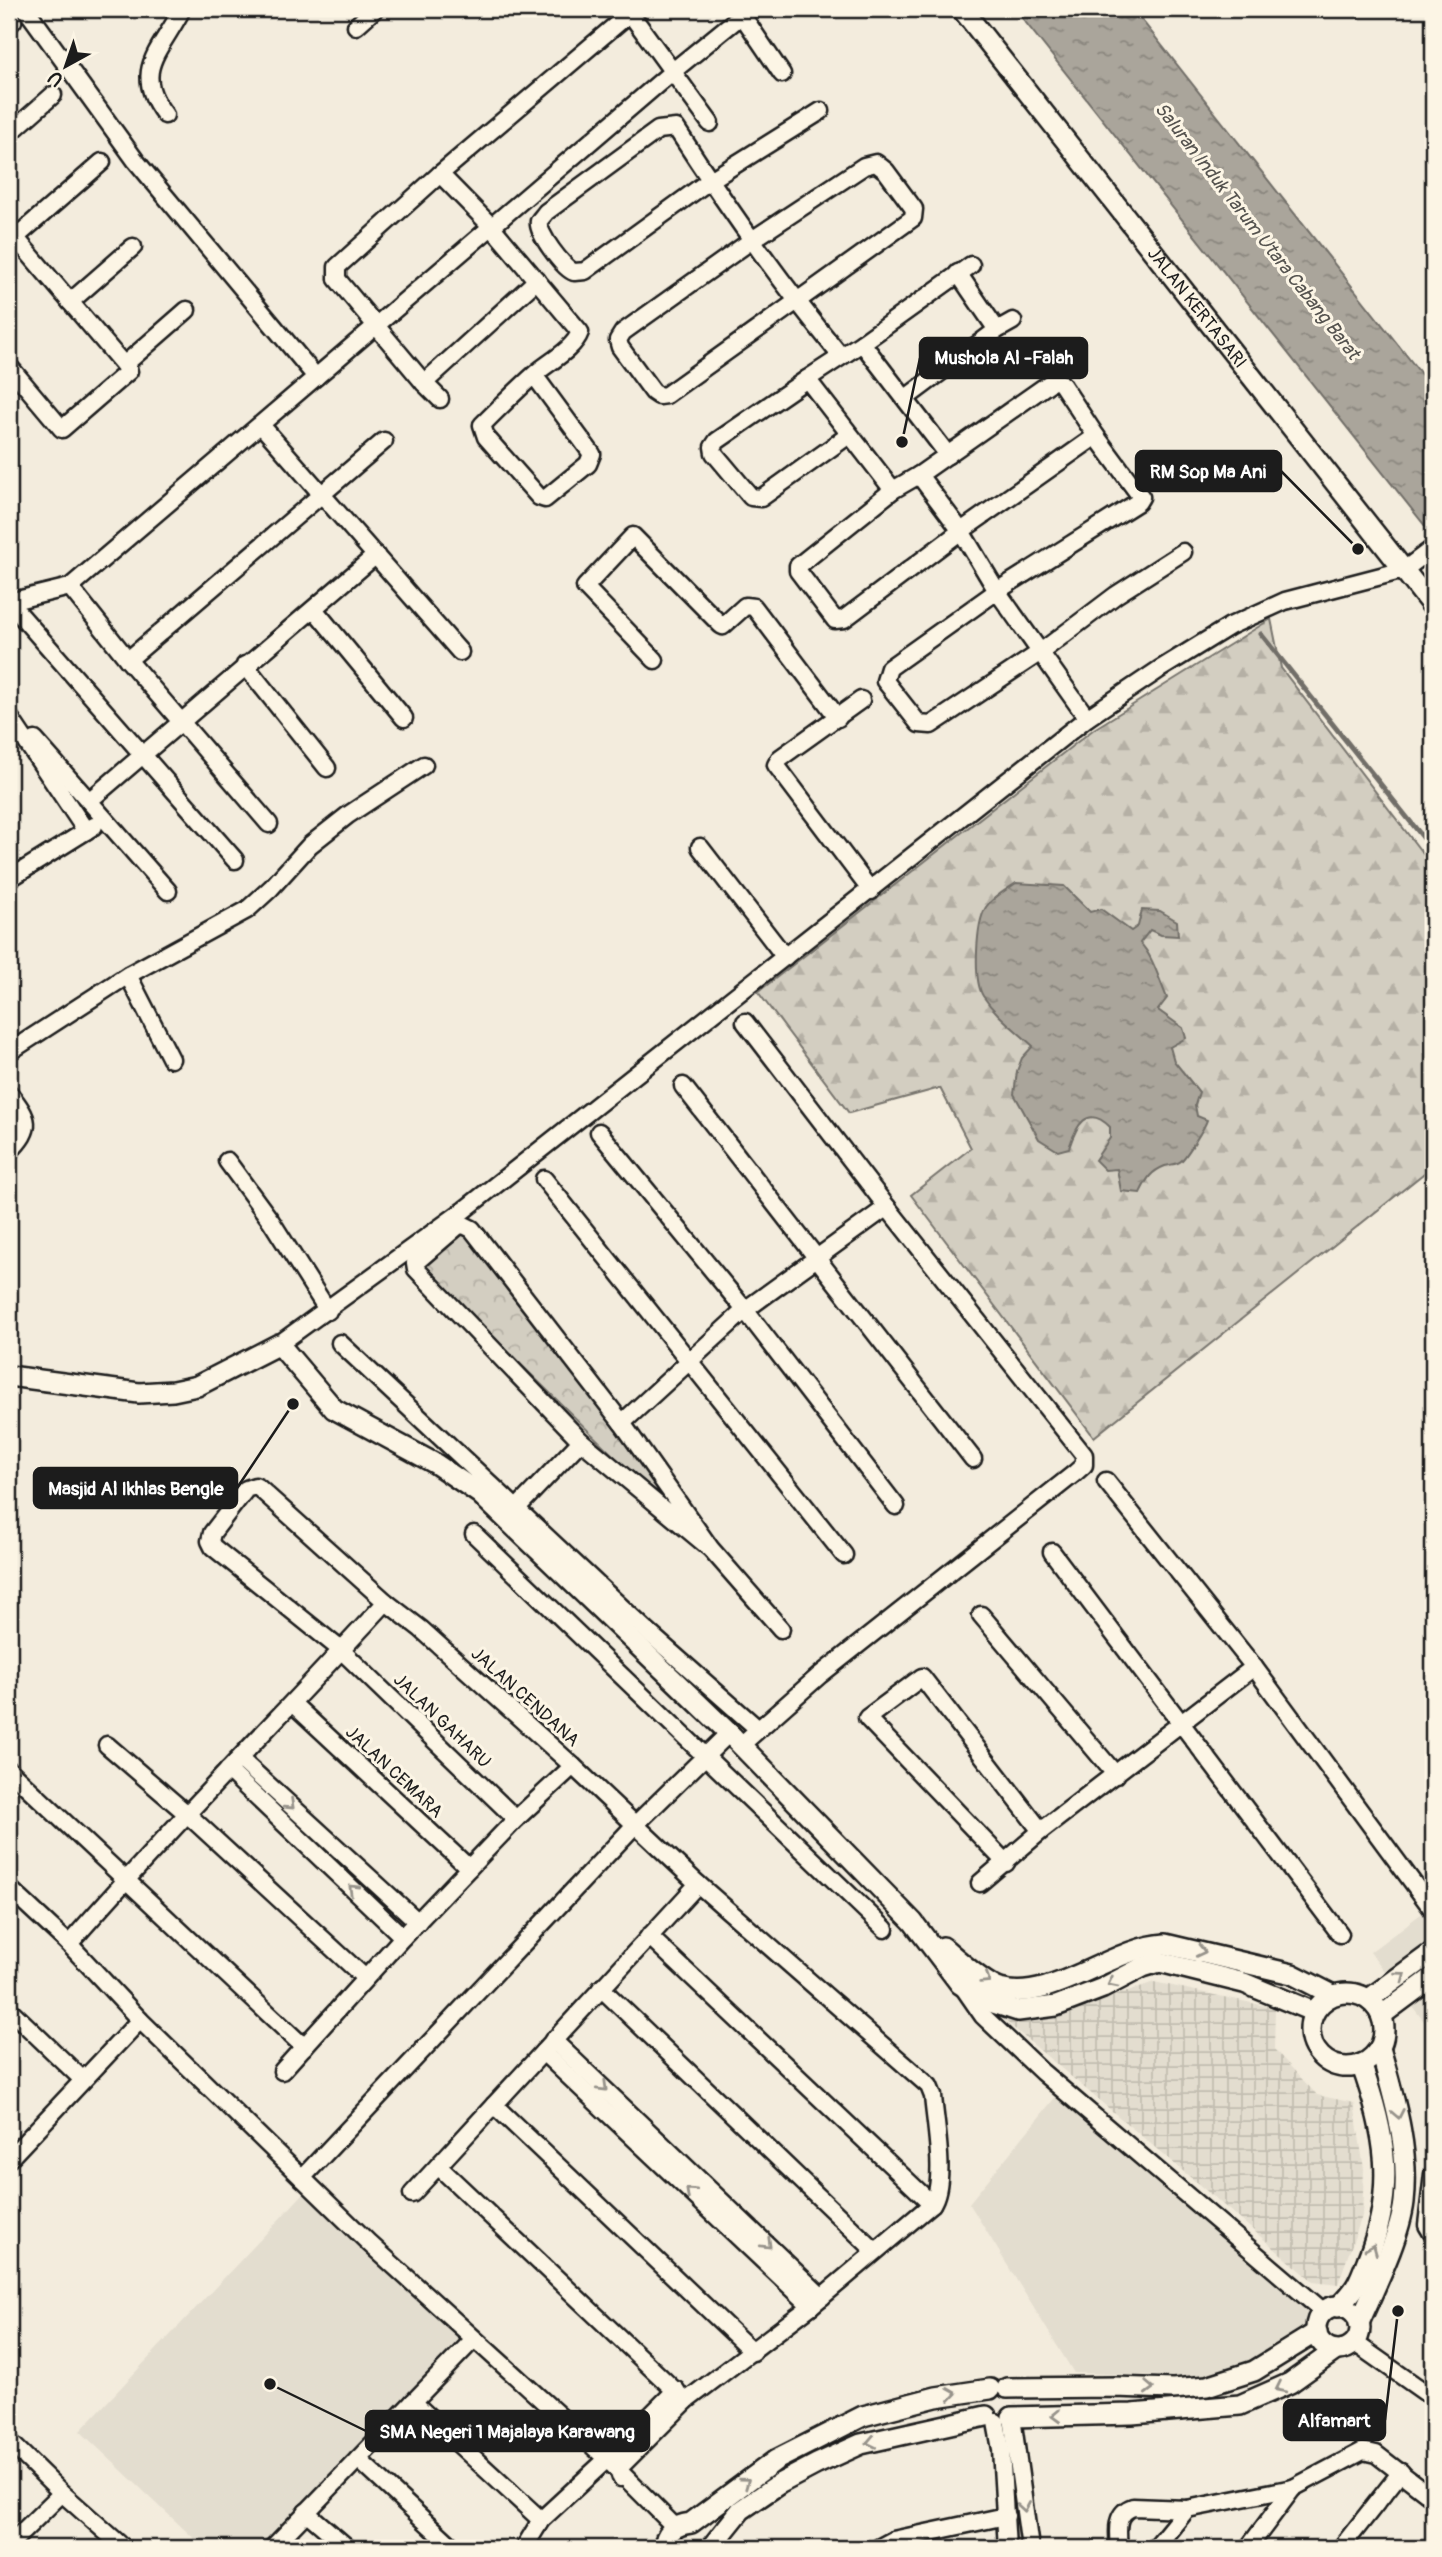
<svg xmlns="http://www.w3.org/2000/svg" width="1442" height="2557" font-family="Pangolin,sans-serif">
<style>
.built{fill:#e3ddcf}
.industrial{fill:url(#industrial-grid)}
.forest{fill:url(#forest-firs);stroke:#78756e;stroke-width:2}
.park{fill:url(#park-crowns);stroke:#78756e;stroke-width:2}
.water{fill:url(#water-ripples);stroke:#716e68;stroke-width:2}
.lines{fill:none;stroke-linecap:round;stroke-linejoin:round}
.stream{stroke:#716e68;stroke-width:5}
.minor-casing{stroke:#1c1c1c;stroke-width:21}
.tertiary-casing{stroke:#1c1c1c;stroke-width:24}
.minor{stroke:#fcf5e5;stroke-width:16}
.tertiary{stroke:#fcf5e5;stroke-width:19}
.oneway{stroke:#97938b}
.labels{text-anchor:middle;dominant-baseline:central;stroke-width:6;stroke-linejoin:round;paint-order:stroke}
.street-label{font-size:18px;fill:#1c1c1c;stroke:#fcf5e5}
.water-label{font-size:19px;font-style:italic;fill:#55534f;stroke:#fcf5e5}
.leader{fill:none;stroke:#1c1c1c;stroke-width:2.5}
.callout-dot{fill:#1c1c1c;stroke:#fcf5e5;stroke-width:2.5}
.callout{fill:#1c1c1c;stroke:#1c1c1c;stroke-width:2.5}
.callout-label{font-size:19px;text-anchor:middle;font-weight:bold;fill:#fff}
</style>
<defs>
<pattern id="industrial-grid" width="8" height="8" patternUnits="userSpaceOnUse" patternTransform="scale(1.75)"><rect width="8" height="8" fill="#e3ddcf"/><path d="M0 4h8M4 0v8" fill="none" stroke="#c2bdb1"/></pattern>
<pattern id="forest-firs" width="22" height="20" patternUnits="userSpaceOnUse" patternTransform="scale(1.75)"><rect width="22" height="20" fill="#d3cec1"/><path d="M5 1l3.5 6h-7zM16 11l3.5 6h-7z" fill="#b5b0a5"/></pattern>
<pattern id="park-crowns" width="20" height="18" patternUnits="userSpaceOnUse" patternTransform="scale(1.75)"><rect width="20" height="18" fill="#d3cec1"/><path d="M2 6a3 3 0 1 1 6 0M12 15a3 3 0 1 1 6 0" fill="none" stroke="#b5b0a5"/></pattern>
<pattern id="water-ripples" width="26" height="14" patternUnits="userSpaceOnUse" patternTransform="scale(1.75)"><rect width="26" height="14" fill="#aaa59b"/><path d="M2 4q2-2 4 0t4 0M15 11q2-2 4 0t4 0" fill="none" stroke="#8a867e"/></pattern>
</defs>
<rect width="100%" height="100%" fill="#f3ecdd"/>
<filter id="ink" filterUnits="userSpaceOnUse"><feTurbulence type="fractalNoise" baseFrequency=".0143" numOctaves="2"/><feDisplacementMap in="SourceGraphic" scale="14" xChannelSelector="R" yChannelSelector="G"/><feConvolveMatrix kernelMatrix="1 2 1 2 8 2 1 2 1" color-interpolation-filters="sRGB"/></filter>
<g filter="url(#ink)">
<g class="built">
<path d="M1433 1905V2033L1370 1952Z"/>
<path d="M1058 2094 1310 2308 1301 2333 1277 2350 1220 2372 1198 2377 1074 2373 969 2203Z"/>
<path d="M304 2193 461 2337 260 2548H204L80 2431Z"/>
</g>
<path class="industrial" d="M1154 1982 1275 2008 1274 2049 1317 2095 1354 2103 1364 2169 1362 2216 1338 2284 1313 2281 997 2014 1032 2022 1057 2016Z"/>
<path class="forest" d="M1271 619 1281 668 1433 867V1166L1094 1437 911 1195 971 1148 940 1088 849 1113 758 992 1094 729Z"/>
<path class="park" d="M467 1231 678 1510 622 1464 422 1267Z"/>
<g class="water">
<path d="M1015 9H1133L1433 389V536Z"/>
<path d="M1016 883 1064 886 1090 912 1101 909 1131 931 1138 926 1142 910 1160 911 1177 921 1178 936 1161 935 1150 930 1140 943C1152 954 1160 982 1167 998L1158 1010 1183 1028 1186 1038 1170 1047 1174 1061 1199 1092 1195 1105 1197 1116 1207 1120C1205 1127 1186 1157 1181 1161 1177 1165 1171 1164 1165 1166 1150 1172 1147 1179 1140 1193L1121 1191 1117 1169 1105 1170 1095 1160 1110 1138V1127C1087 1104 1076 1126 1069 1148L1058 1151 1039 1139 1014 1094 1017 1071 1022 1058 1033 1046C1015 1029 996 1016 983 996 973 980 976 923 986 907 993 897 1006 890 1016 883Z"/>
</g>
<g class="lines">
<path class="stream" d="M1261 634 1433 850"/>
<g class="minor-casing">
<g id="minor">
<path d="M26 9 136 161 316 377 673 71 742 15 738 9"/>
<path d="M627 9 710 123"/>
<path d="M742 15 782 74"/>
<path d="M9 24 13 21"/>
<path d="M356 26 375 9"/>
<path d="M821 111 709 181 585 271C585 271 575 272 574 272 564 269 536 232 539 221 541 218 544 215 546 212L658 130 676 128C727 207 781 283 840 355"/>
<path d="M165 115C130 70 162 50 182 9"/>
<path d="M9 134 53 95"/>
<path d="M876 163 886 171 914 209 913 218 666 395 659 396 653 392 620 347 618 340 623 332 752 240 864 166Z"/>
<path d="M440 174 491 226 580 332C574 349 549 362 535 374 517 390 499 408 482 425L486 437 539 497 545 499 588 464 592 454 534 375"/>
<path d="M9 230 129 371 62 429 9 366"/>
<path d="M15 238 102 162"/>
<path d="M958 273 997 330"/>
<path d="M70 302 133 247"/>
<path d="M862 343 971 265"/>
<path d="M124 365 187 310"/>
<path d="M807 379 717 441 713 447 714 453 751 497 761 498 849 435"/>
<path d="M424 383 537 280"/>
<path d="M906 398 997 330 1013 321"/>
<path d="M440 399 424 383 337 279V267L440 174 630 13"/>
<path d="M261 425 460 652"/>
<path d="M919 475 893 490 798 566V571L835 620 844 619 961 531 1096 436 1141 497 1138 502 997 591 889 668 885 681 919 724 931 725 1042 651 1116 595 1183 552"/>
<path d="M893 490 807 379 862 343 948 455"/>
<path d="M70 587 128 660 269 824"/>
<path d="M9 602 70 587 316 377"/>
<path d="M9 602 235 860"/>
<path d="M314 609 404 718"/>
<path d="M128 660 384 441"/>
<path d="M655 660 585 587 633 536 721 625 723 626 745 606 754 607 838 718"/>
<path d="M245 665 327 768"/>
<path d="M861 700 780 758 776 765 871 891"/>
<path d="M9 716 86 831"/>
<path d="M1087 718 997 591 961 531 919 475 1054 380 1061 383 1096 436"/>
<path d="M35 740 89 801"/>
<path d="M700 847 785 957"/>
<path d="M9 879 94 826"/>
<path d="M168 891 89 801 376 555"/>
<path d="M128 975 171 1059"/>
<path d="M9 1052 128 975 247 910 271 888 310 845 348 815 424 765"/>
<path d="M683 1086 973 1459"/>
<path d="M9 1093C29 1119 34 1127 9 1152"/>
<path d="M599 1132 745 1310 896 1506"/>
<path d="M227 1161 271 1221 328 1311"/>
<path d="M544 1179 844 1555"/>
<path d="M340 1343 648 1632 757 1728"/>
<path d="M279 1344 464 1210 1087 718 1160 669 1230 626 1285 601 1404 570 1433 548"/>
<path d="M622 1423 745 1310 887 1207"/>
<path d="M1106 1481 1254 1667"/>
<path d="M516 1509 581 1441"/>
<path d="M474 1534 885 1929"/>
<path d="M711 1549 581 1441 416 1269 415 1263 458 1226 464 1225 472 1229 622 1423 711 1549 781 1629"/>
<path d="M1052 1552 1340 1934"/>
<path d="M981 1615 1116 1775"/>
<path d="M293 1704 469 1868"/>
<path d="M107 1745 186 1813 365 1978"/>
<path d="M741 1745 820 1675 1075 1473 1084 1465V1455L887 1207 745 1022"/>
<path d="M240 1759 418 1922"/>
<path d="M9 1770 304 2047"/>
<path d="M228 1770 403 1937"/>
<path d="M1006 1863 867 1718 922 1677 1041 1831"/>
<path d="M980 1883 1041 1831 1254 1667 1433 1910"/>
<path d="M9 1888 69 1944 140 2020 370 2244 607 2459 675 2527"/>
<path d="M649 1936 932 2204"/>
<path d="M69 1944C171 1827 281 1716 386 1602"/>
<path d="M963 1987 983 2016 1042 2072 1324 2312"/>
<path d="M601 1988 875 2251"/>
<path d="M9 2009 82 2079"/>
<path d="M553 2040 822 2297"/>
<path d="M543 2052 811 2306"/>
<path d="M282 2071 403 1937 516 1819 573 1766"/>
<path d="M494 2105 753 2352"/>
<path d="M9 2159 140 2020"/>
<path d="M438 2166 686 2401 811 2306 932 2204C947 2182 935 2123 933 2096L929 2086 698 1884 573 1766 421 1629 386 1602 259 1488 255 1486 246 1489 212 1533 210 1541 213 1547 341 1650 516 1819"/>
<path d="M1433 2174 1427 2225 1433 2235"/>
<path d="M302 2178 634 1826 729 1733"/>
<path d="M412 2194 698 1884"/>
<path d="M1355 2343 1433 2398"/>
<path d="M413 2402 541 2520"/>
<path d="M1012 2417 1030 2548"/>
<path d="M996 2422 1001 2449 1007 2548"/>
<path d="M9 2441 62 2493 124 2548"/>
<path d="M358 2459 454 2548"/>
<path d="M621 2478 618 2469 686 2401"/>
<path d="M306 2512 348 2548"/>
<path d="M9 2545 62 2493"/>
<path d="M272 2548 474 2339"/>
<path d="M524 2548 541 2520 607 2459 676 2390"/>
<path d="M878 2548 893 2540 1006 2516"/>
<path d="M1119 2548C1118 2533 1114 2513 1133 2507L1187 2509 1293 2488 1363 2451 1376 2454 1433 2498"/>
<path d="M1155 2548 1187 2509"/>
<path d="M1248 2548 1293 2488"/>
<path d="M1341 2548 1401 2472"/>
<path d="M1432 2548 1433 2547"/>
</g>
</g>
<g class="tertiary-casing">
<g id="tertiary">
<path id="s1" d="M962 9 1433 607"/>
<path d="M9 1376 139 1393 173 1391 197 1386 279 1344 334 1409 436 1464 480 1494 729 1733 913 1922 960 1984 987 2001 1018 2011 1056 2006 1103 1988 1143 1967 1160 1962 1244 1983 1314 2012"/>
<path d="M943 1947C957 1959 983 1983 1000 1989 1050 2004 1113 1947 1165 1944L1292 1974 1333 1995"/>
<circle cx="1347" cy="2030" r="37"/>
<path d="M1369 1999 1433 1952"/>
<path d="M1382 2015 1433 1977"/>
<circle cx="1338" cy="2328" r="22"/>
<path d="M1338 2307C1357 2289 1359 2282 1368 2258 1396 2188 1386 2133 1361 2064"/>
<path d="M1359 2323C1374 2289 1400 2237 1404 2202 1410 2149 1394 2098 1380 2048"/>
<path d="M1007 2388 1115 2387 1173 2389 1207 2386 1254 2371 1317 2332"/>
<path d="M1012 2417 1132 2414 1240 2405 1290 2383 1336 2350"/>
<path d="M713 2545 741 2510 779 2484 817 2464 861 2444 986 2416"/>
<path d="M664 2548C665 2532 675 2525 691 2523L776 2460 863 2416 936 2397 990 2389"/>
</g>
</g>
<use href="#minor" class="minor"/>
<use href="#tertiary" class="tertiary"/>
</g>
<defs><path id="oneway-chevron" d="M-2-3.5L2.5 0L-2 3.5" fill="none" stroke-width="1.6" stroke-linecap="round" stroke-linejoin="round" transform="scale(1.75)"/></defs>
<g class="oneway">
<use href="#oneway-chevron" transform="translate(290 1805) rotate(43)"/>
<use href="#oneway-chevron" transform="translate(353 1889) rotate(-136)"/>
<use href="#oneway-chevron" transform="translate(1201 1951) rotate(13)"/>
<use href="#oneway-chevron" transform="translate(1401 1976) rotate(-37)"/>
<use href="#oneway-chevron" transform="translate(986 1979) rotate(32)"/>
<use href="#oneway-chevron" transform="translate(1112 1983) rotate(153)"/>
<use href="#oneway-chevron" transform="translate(603 2087) rotate(44)"/>
<use href="#oneway-chevron" transform="translate(1398 2114) rotate(79)"/>
<use href="#oneway-chevron" transform="translate(690 2192) rotate(-137)"/>
<use href="#oneway-chevron" transform="translate(767 2244) rotate(44)"/>
<use href="#oneway-chevron" transform="translate(1372 2249) rotate(-68)"/>
<use href="#oneway-chevron" transform="translate(1149 2388) rotate(2)"/>
<use href="#oneway-chevron" transform="translate(1280 2388) rotate(154)"/>
<use href="#oneway-chevron" transform="translate(952 2394) rotate(-8)"/>
<use href="#oneway-chevron" transform="translate(1056 2416) rotate(178)"/>
<use href="#oneway-chevron" transform="translate(871 2442) rotate(168)"/>
<use href="#oneway-chevron" transform="translate(745 2482) rotate(-36)"/>
<use href="#oneway-chevron" transform="translate(1024 2507) rotate(81)"/>
</g>
</g>
<g class="labels">
<g class="street-label">
<text stroke="none"><textPath href="#s1" startOffset="380">JALAN KERTASARI</textPath></text>
<text transform="translate(525 1697) rotate(42)">JALAN CENDANA</text>
<text transform="translate(442 1721) rotate(44)">JALAN GAHARU</text>
<text transform="translate(394 1772) rotate(43)">JALAN CEMARA</text>
</g>
<g class="water-label">
<text transform="translate(1257 231) rotate(52)">Saluran Induk Tarum Utara Cabang Barat</text>
</g>
</g>
<path class="leader" d="M902 442L920 358M1358 549L1281 471M293 1404L237 1488M1398 2311L1385 2420M270 2384L366 2431"/>
<g class="callout-dot">
<circle cx="902" cy="442" r="7"/>
<circle cx="1358" cy="549" r="7"/>
<circle cx="293" cy="1404" r="7"/>
<circle cx="1398" cy="2311" r="7"/>
<circle cx="270" cy="2384" r="7"/>
</g>
<g class="callout">
<rect x="920" y="338" width="167" height="40" rx="7"/>
<rect x="1136" y="451" width="145" height="40" rx="7"/>
<rect x="34" y="1468" width="203" height="40" rx="7"/>
<rect x="1284" y="2400" width="101" height="40" rx="7"/>
<rect x="366" y="2411" width="283" height="40" rx="7"/>
</g>
<g class="callout-label">
<text x="1004" y="364">Mushola Al -Falah</text>
<text x="1208" y="478">RM Sop Ma Ani</text>
<text x="136" y="1495">Masjid Al Ikhlas Bengle</text>
<text x="1334" y="2427">Alfamart</text>
<text x="507" y="2438">SMA Negeri 1 Majalaya Karawang</text>
</g>
<rect width="1442" height="2557" fill="none" stroke="#fcf5e5" stroke-width="35"/>
<rect x="18" y="18" width="1407" height="2522" fill="none" stroke="#1c1c1c" stroke-width="2.5" filter="url(#ink)"/>
<g transform="translate(66 66) rotate(220)" stroke="#fcf5e5" stroke-width="5" paint-order="stroke">
<path d="M0-5L12 26L0 18L-12 26Z" fill="#1c1c1c"/>
<text y="-10" font-size="19" font-weight="bold" text-anchor="middle" fill="#1c1c1c">U</text>
</g>
</svg>
